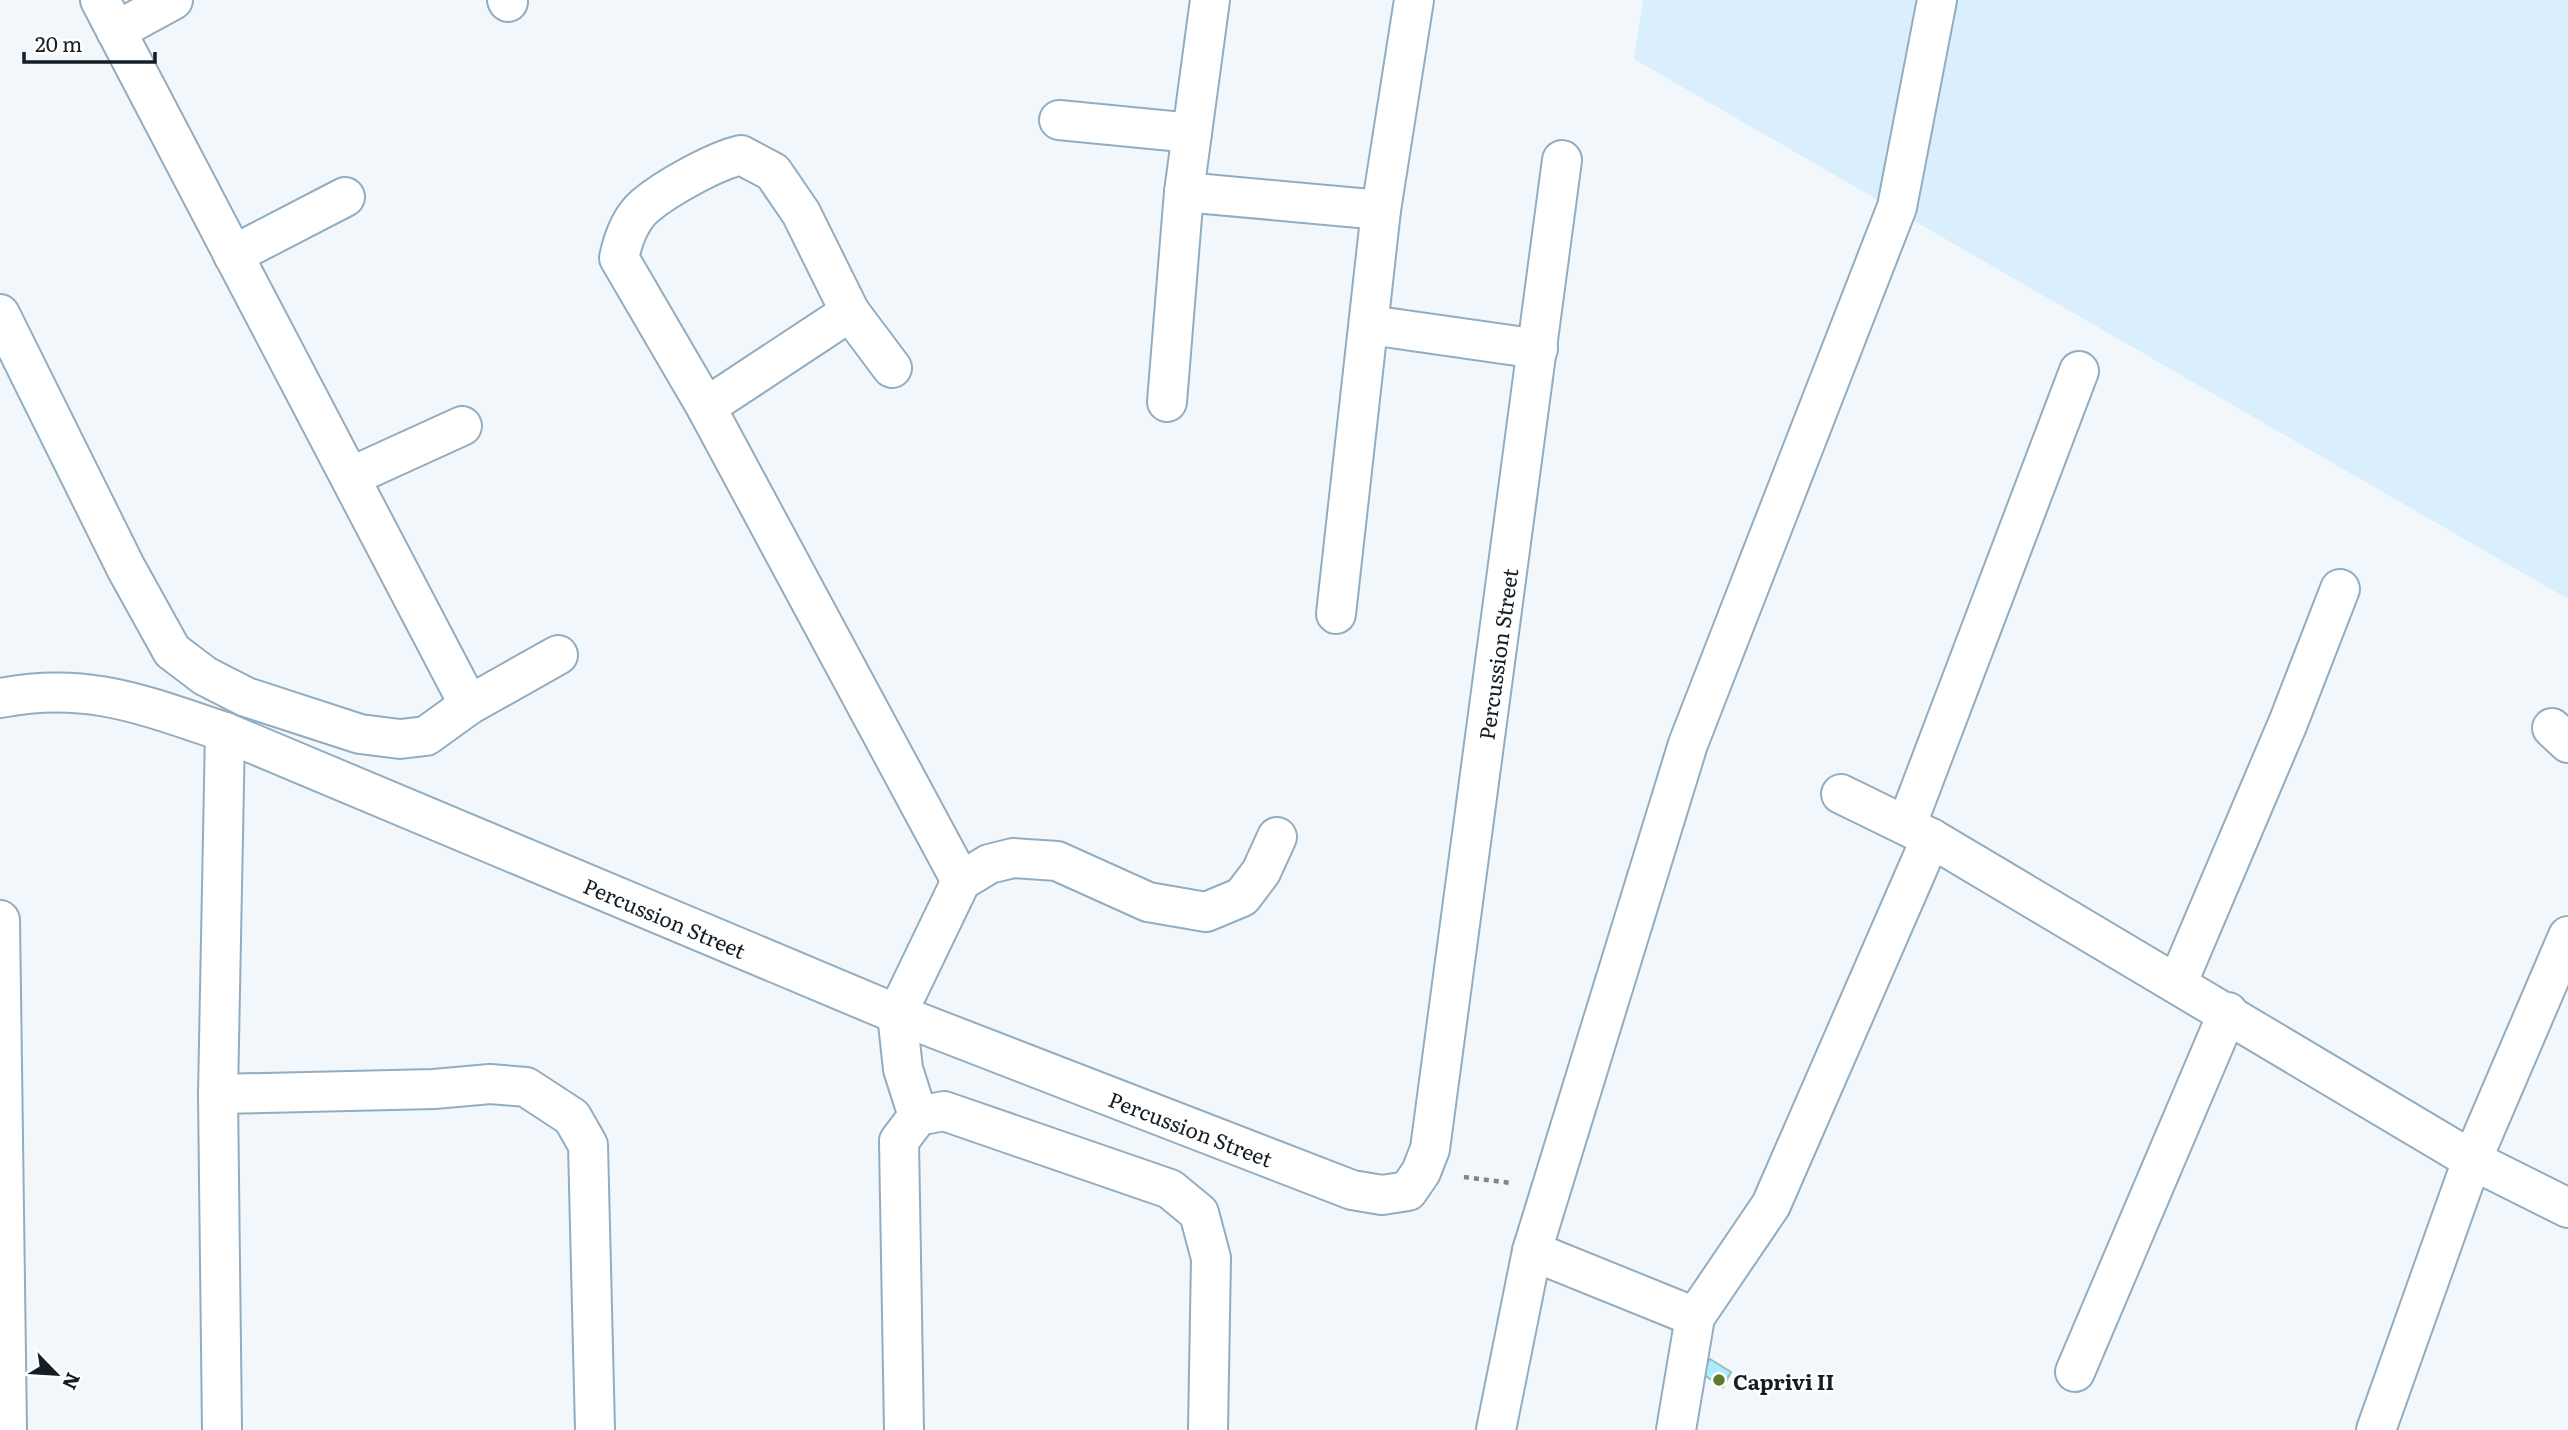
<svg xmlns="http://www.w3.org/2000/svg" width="2568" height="1430" font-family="Literata,serif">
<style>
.built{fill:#daeffe}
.building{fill:#abecfe;stroke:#99bdc7;stroke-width:2}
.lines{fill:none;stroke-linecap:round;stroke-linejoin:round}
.minor-casing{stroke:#92adc1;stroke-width:42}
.path{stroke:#7e868c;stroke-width:4.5;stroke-dasharray:5 5;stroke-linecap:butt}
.minor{stroke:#fff;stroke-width:38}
.poi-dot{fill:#607b2f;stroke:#fff;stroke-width:2.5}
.labels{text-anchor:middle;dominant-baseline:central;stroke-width:5;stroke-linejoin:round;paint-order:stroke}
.street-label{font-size:21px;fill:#141e26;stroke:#fff}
.poi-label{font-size:21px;font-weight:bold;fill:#141e26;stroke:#fff;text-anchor:start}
</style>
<rect width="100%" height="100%" fill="#f2f7fb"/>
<path class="built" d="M1643 0H2568V599L1634 59Z"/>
<path class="building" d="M1710 1359 1731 1372 1723 1387 1701 1373Z"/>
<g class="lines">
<g class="minor-casing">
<g id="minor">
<path d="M100 0 469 705"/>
<path d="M507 0 508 2"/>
<path d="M116 31 173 0"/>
<path d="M1059 120 1192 133"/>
<path d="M1184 192 1381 210"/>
<path d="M233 255 345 197"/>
<path d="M850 312 801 213 773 172 741 155C715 161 666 188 645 206 630 219 623 239 619 258L706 407 961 881"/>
<path d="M0 314 126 568 172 651 205 676 246 697 360 734 400 739 426 736 469 705 558 655"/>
<path d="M1370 325 1538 349"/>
<path d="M1167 402 1184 192 1210 0"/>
<path d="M706 407 850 312 892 368"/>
<path d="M350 477 462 426"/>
<path d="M1336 614 1381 210 1414 0"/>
<path d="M0 698C88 681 143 705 225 732L897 1014 1352 1190 1382 1195 1408 1191 1421 1172 1430 1149 1562 160"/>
<path d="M2552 728 2568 743"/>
<path d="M1841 794 1931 838 2472 1160 2568 1208"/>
<path d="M1907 824 2079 371"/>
<path d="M0 920 7 1430"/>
<path d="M2178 982 2288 723 2340 589"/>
<path d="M218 1094 434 1089 490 1084 526 1087 572 1117 588 1145 595 1430"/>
<path d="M918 1116 903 1069 897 1014 961 881 989 864 1013 858 1057 861 1148 902 1206 912 1242 897 1261 872 1277 837"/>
<path d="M1532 1251 1695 1317"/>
<path d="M2075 1372 2228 1012"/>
<path d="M222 1430 218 1094 225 732"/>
<path d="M904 1430 899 1141 918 1116 944 1111 1170 1189 1199 1213 1211 1258 1208 1430"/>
<path d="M1496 1430 1532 1251 1688 744 1897 207 1937 0"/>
<path d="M1676 1430 1695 1317 1771 1205 1931 838"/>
<path d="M2376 1430 2472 1160 2568 936"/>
</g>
</g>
<path class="path" d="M1464 1177 1511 1183"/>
<use href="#minor" class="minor"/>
</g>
<circle class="poi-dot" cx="1719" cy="1380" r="7"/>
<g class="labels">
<g class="street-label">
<text transform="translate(1497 654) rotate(-82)">Percussion Street</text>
<text transform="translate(665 917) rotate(23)">Percussion Street</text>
<text transform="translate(1191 1128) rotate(21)">Percussion Street</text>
</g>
<g class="poi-label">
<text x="1733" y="1380">Caprivi II</text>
</g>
</g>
<g transform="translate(56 1374) rotate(115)" stroke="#ffffff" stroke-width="5" paint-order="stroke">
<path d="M0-5L12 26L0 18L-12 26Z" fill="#141e26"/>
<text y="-10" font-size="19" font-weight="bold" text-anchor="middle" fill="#141e26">N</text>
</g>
<path d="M24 52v10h131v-10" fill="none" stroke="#141e26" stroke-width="3.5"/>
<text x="35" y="52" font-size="21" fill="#141e26" stroke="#ffffff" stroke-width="5" paint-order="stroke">20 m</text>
</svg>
